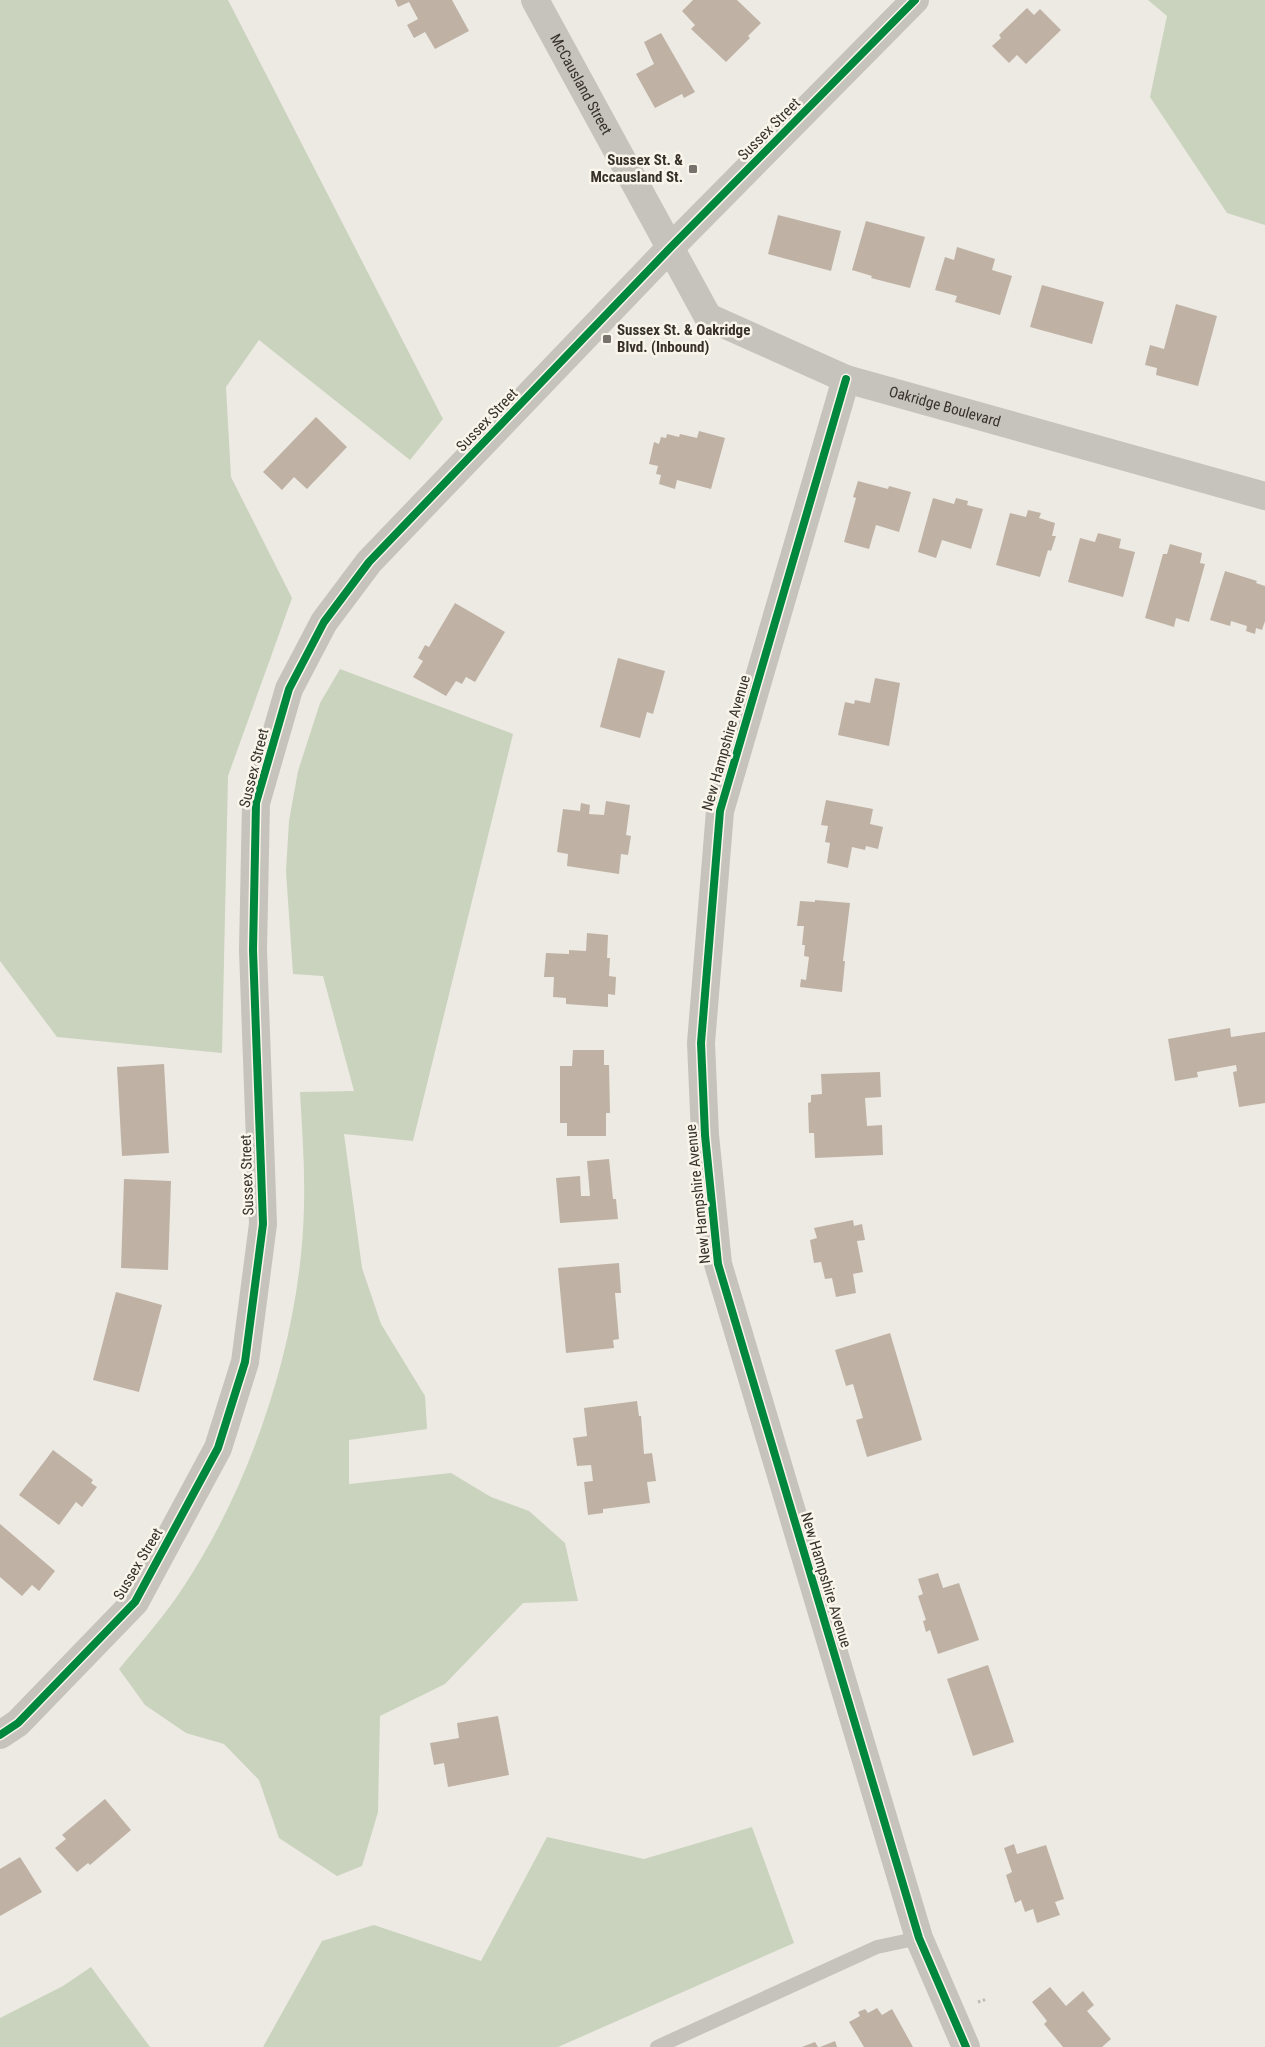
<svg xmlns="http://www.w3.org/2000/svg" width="1265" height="2047" font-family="'Roboto Condensed',sans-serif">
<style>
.green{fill:#cad3be}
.building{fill:#bfb2a5}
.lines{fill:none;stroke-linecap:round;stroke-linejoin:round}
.path{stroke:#bfbbb4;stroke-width:3;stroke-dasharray:2.5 2.5;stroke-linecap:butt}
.service{stroke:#c6c3bc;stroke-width:14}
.minor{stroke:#c6c3bc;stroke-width:28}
.tertiary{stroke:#c6c3bc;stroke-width:28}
.cycleway-casing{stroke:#f9f5eb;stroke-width:11}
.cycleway{stroke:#00873e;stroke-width:8}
.poi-dot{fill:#77726b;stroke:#f9f5eb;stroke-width:2}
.labels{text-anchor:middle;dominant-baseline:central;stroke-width:5;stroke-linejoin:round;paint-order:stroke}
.street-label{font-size:15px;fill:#37312a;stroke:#f9f5eb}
.poi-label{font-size:15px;font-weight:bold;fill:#37312a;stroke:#f9f5eb;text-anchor:end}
</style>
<rect width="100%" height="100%" fill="#edeae3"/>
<g class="green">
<path d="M0 0H228L443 419 410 460 259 340 226 387 231 477 292 598 228 776 222 1053 57 1037 0 961Z"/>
<path d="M1148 0H1265V225L1227 213 1150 97 1167 16Z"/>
<path d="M340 669 513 734 413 1141 344 1134 362 1268 381 1324 425 1396 427 1429 349 1440V1484L451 1473 491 1497 529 1511 565 1543 578 1601 523 1603 445 1684 380 1716 378 1812 362 1866 337 1876 279 1838 259 1780 224 1744 186 1733 145 1705 119 1669C142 1641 167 1613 186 1583 255 1477 302 1331 304 1205 305 1167 302 1129 300 1092L354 1091 323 976 293 974 286 871 289 821 298 771 320 703Z"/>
<path d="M752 1827 794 1943 558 2047H263L322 1941 374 1925 481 1961 547 1837 644 1859Z"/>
<path d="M91 1967 150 2047H0V2018L63 1986Z"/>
</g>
<g class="building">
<path d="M395 0H452L469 31 435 49 425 32 414 38 407 25 418 19 409 2 398 7Z"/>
<path d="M693 0H737L761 23 748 36 750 38 726 62 691 29 695 25 682 11Z"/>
<path d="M1027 8 1034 15 1040 9 1061 30 1026 64 1017 55 1009 63 992 46 1001 38 999 35Z"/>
<path d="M661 33 695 92 684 98 682 94 655 108 636 74 654 64 644 42Z"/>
<path d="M778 215 841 231 831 271 768 254Z"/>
<path d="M866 221 925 237 910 288 871 278 872 276 852 270Z"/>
<path d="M957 247 995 259 992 270 1012 276 1000 315 955 302 957 296 935 290 945 257 954 260Z"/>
<path d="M1042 285 1104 302 1092 344 1030 327Z"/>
<path d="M1176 304 1217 316 1198 386 1156 375 1157 368 1145 365 1150 345 1164 349Z"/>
<path d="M316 417 347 447 307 489 294 477 282 490 263 472Z"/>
<path d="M699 431 725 438 711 489 677 480 675 489 659 484 661 475 656 474 658 466 649 464 654 442 659 444 661 437 666 438 667 434 679 437 680 434 697 438Z"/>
<path d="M858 481 888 489 889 486 911 492 899 532 876 525 869 549 844 542 856 498 853 497Z"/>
<path d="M933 498 954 504 956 498 968 501 967 505 983 509 971 549 942 540 936 558 918 552Z"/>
<path d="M1028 510 1041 513 1039 518 1055 523 1052 536H1056L1051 551 1048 550 1040 577 996 565 1010 513 1026 517Z"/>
<path d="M1098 533 1121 539 1119 548 1135 552 1123 597 1068 582 1080 538 1095 542Z"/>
<path d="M1170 544 1202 553 1200 563 1205 564 1189 622 1176 618 1174 627 1145 618 1163 554H1167Z"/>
<path d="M1225 571 1257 581 1256 583 1265 586V621L1262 630 1256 628 1255 634 1246 631 1247 626 1231 621 1230 626 1210 620Z"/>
<path d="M455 603 505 632 475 682 466 677 462 684 456 681 446 696 413 677 423 661 418 658 425 645 429 647Z"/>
<path d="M618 658 665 671 653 714 647 712 640 738 600 727Z"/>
<path d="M875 678 900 683 889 746 838 735 845 702 854 704 855 700 870 703Z"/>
<path d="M826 800 873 809 870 824 883 827 878 849 866 846 865 850 852 847 848 868 827 863 830 843 825 842 828 826 821 825Z"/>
<path d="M606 801 630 805 626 835 631 836 628 855 621 854 619 874 567 866 568 854 557 852 563 809 580 811 581 803 590 805 589 814 604 815Z"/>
<path d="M815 900 850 903 843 961H845L842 992 800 987 801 979 806 980 809 957 804 956 805 945H802L804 926H797L800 901 815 902Z"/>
<path d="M587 933 608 935 607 958H610L609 976 616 977 615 995 608 994V1007L566 1004V998L553 997 554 977H544L546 953 569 954V950L586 951Z"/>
<path d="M1230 1028 1231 1037 1265 1032V1103L1239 1107 1233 1072 1237 1071 1236 1065 1197 1072 1198 1077 1175 1081 1168 1039Z"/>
<path d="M573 1050H604V1065H609L610 1113H606V1136H567V1123H560V1066H572Z"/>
<path d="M164 1064 169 1153 122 1156 117 1067Z"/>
<path d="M880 1072 881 1097 865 1098 867 1126 882 1125 883 1155 815 1158 814 1133H809L808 1103 811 1102V1095L822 1094 821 1074Z"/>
<path d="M609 1159 613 1199H616L618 1219 560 1223 556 1178 580 1176 581 1196H590L587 1161Z"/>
<path d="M124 1179 171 1181 168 1270 121 1268Z"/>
<path d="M853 1220 854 1226 862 1224 865 1240 857 1241 863 1272 853 1274 856 1293 836 1297 832 1278 825 1279 821 1262 814 1263 810 1240 817 1238 814 1228Z"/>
<path d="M619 1263 621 1293H615L619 1339 613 1340 614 1348 566 1353 558 1268Z"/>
<path d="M116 1292 162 1305 139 1392 93 1380Z"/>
<path d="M890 1333 922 1440 867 1457 856 1420 863 1418 853 1384 846 1386 835 1350Z"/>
<path d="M637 1401 639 1416H641L644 1454 652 1453 656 1481 647 1482 650 1503 603 1509V1513L588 1515 584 1482 593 1481 591 1465 577 1466 573 1438 587 1436 584 1408Z"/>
<path d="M53 1450 93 1480 91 1483 97 1487 82 1507 76 1502 59 1525 19 1495Z"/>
<path d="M0 1524 55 1571 39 1591 32 1585 22 1596 0 1577Z"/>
<path d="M938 1573 943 1588 959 1583 979 1640 938 1654 930 1630 926 1632 923 1621 926 1620 918 1596 923 1594 918 1579Z"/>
<path d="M988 1665 1014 1742 973 1756 947 1679Z"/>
<path d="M498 1716 509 1775 448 1787 444 1763 434 1765 430 1743 459 1738 457 1723Z"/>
<path d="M105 1799 131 1830 90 1865 88 1863 77 1872 55 1848 66 1839 62 1835Z"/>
<path d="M1014 1844 1017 1854 1046 1845 1064 1899 1055 1902 1060 1915 1037 1923 1033 1909 1025 1912 1021 1900 1015 1903 1006 1875 1012 1872 1004 1848Z"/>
<path d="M20 1857 42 1892 0 1916V1869Z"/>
<path d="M1050 1987 1066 2006 1083 1991 1094 2005 1087 2011 1111 2039 1102 2047H1063L1044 2024 1047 2021 1032 2002Z"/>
<path d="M877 2008 882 2015 892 2009 913 2047H864L849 2022 860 2016 858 2012 865 2009 868 2013Z"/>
<path d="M835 2041 837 2047H820Z"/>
<path d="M815 2042 818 2047H802Z"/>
</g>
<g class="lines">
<path class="path" d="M978 2002 987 1999"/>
<path class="service" d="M657 2047 877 1947 919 1938"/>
<g class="minor">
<path id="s1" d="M535 0 708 317 846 379 1265 496"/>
<path d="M846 379 720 811 701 1043 705 1135 718 1264 919 1938 966 2047"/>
</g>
<path class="tertiary" d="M0 1735 18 1723 135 1602 218 1448 245 1362 263 1224 253 950 256 803 289 689 324 622 369 562 670 248 915 0"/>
<g class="cycleway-casing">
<g id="cycleway">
<path d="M846 379 720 811 701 1043 705 1135 718 1264 919 1938 966 2047"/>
<path d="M0 1735 18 1723 135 1602 218 1448 245 1362 263 1224 253 950 256 803 289 689 324 622 369 562 670 248 915 0"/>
</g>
</g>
<use href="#cycleway" class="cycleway"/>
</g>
<g class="poi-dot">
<rect x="688" y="164" width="10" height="10" rx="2.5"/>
<rect x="602" y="334" width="10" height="10" rx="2.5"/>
</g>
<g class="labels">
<g class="street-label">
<text stroke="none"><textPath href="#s1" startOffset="96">McCausland Street</textPath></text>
<text transform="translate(769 129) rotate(-45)">Sussex Street</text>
<text stroke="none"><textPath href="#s1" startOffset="615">Oakridge Boulevard</textPath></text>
<text transform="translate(487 420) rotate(-46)">Sussex Street</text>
<text transform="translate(726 743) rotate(-74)">New Hampshire Avenue</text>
<text transform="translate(254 768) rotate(-76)">Sussex Street</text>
<text transform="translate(247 1175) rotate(-92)">Sussex Street</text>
<text transform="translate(698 1194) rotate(-96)">New Hampshire Avenue</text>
<text transform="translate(138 1564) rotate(-59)">Sussex Street</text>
<text transform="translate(826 1580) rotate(73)">New Hampshire Avenue</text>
</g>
<g class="poi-label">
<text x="683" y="160">Sussex St. &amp;<tspan x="683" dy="17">Mccausland St.</tspan></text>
<text x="617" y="330" text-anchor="start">Sussex St. &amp; Oakridge<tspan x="617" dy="17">Blvd. (Inbound)</tspan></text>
</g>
</g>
</svg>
